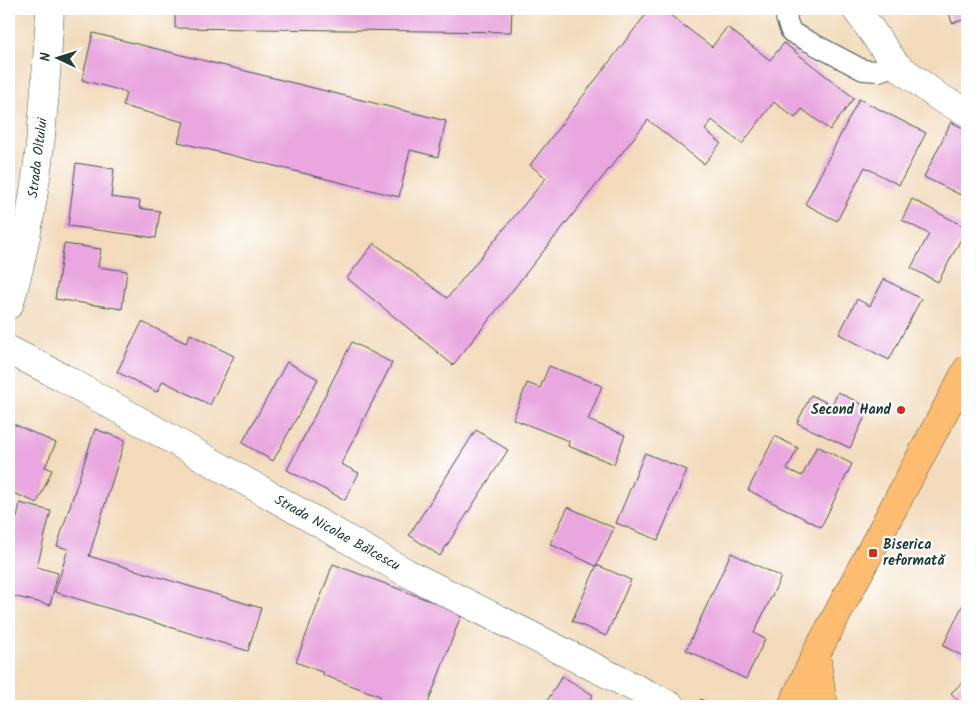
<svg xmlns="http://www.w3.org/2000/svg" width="976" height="715" font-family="Kalam,sans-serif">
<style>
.building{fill:#e9a6df}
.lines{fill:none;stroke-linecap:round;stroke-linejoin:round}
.lane-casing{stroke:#3f5548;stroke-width:22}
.street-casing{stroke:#3f5548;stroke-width:29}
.primary-casing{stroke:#3f5548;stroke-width:29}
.path{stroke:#3f5548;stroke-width:3;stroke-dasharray:4 4;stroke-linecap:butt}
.lane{stroke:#fff;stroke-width:20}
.street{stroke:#fff;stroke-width:28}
.primary{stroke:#fdbc70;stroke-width:28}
.poi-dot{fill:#c8321e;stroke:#fff;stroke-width:2}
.labels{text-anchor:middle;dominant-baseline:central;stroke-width:4.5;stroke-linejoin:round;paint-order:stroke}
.street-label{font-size:14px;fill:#1f3d34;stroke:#fff}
.poi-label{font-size:14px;font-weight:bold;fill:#1f3d34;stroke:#fff;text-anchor:end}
</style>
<rect width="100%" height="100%" fill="#fff"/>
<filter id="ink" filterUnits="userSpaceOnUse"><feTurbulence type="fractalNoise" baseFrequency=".02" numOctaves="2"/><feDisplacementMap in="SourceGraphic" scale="10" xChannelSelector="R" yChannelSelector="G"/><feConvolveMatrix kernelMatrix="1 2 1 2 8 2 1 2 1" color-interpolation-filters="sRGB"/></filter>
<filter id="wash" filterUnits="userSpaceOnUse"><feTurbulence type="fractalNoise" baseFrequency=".0096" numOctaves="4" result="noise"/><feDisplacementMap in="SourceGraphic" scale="20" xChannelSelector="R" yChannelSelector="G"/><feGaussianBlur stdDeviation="1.12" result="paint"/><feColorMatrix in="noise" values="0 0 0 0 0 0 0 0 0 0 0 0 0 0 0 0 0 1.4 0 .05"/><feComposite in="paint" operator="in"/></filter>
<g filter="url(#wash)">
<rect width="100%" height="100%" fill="#f2daba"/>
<g id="blocks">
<g class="building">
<path d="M175 9H512L511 32 175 28Z"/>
<path d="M650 9H662L712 47 727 27 770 60 784 43 854 98 830 130 802 109 795 118 774 102 742 144 712 120 705 130 721 143 704 164 648 120 453 365 347 278 374 243 447 298 546 178 530 165Z"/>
<path d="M948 9H967V19L952 23Z"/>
<path d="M93 33 446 121 438 157 410 150 399 197 178 142 184 122 123 106 126 92 82 80Z"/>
<path d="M859 99 926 133 899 185 865 167 837 221 805 204Z"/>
<path d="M951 122 967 130V198L924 177Z"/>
<path d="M76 163 114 169 111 197 140 201 139 208 160 211 156 238 68 226Z"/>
<path d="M912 199 967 228 938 282 911 268 929 234 902 220Z"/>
<path d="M64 244 101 249 98 267 127 271 122 309 55 299Z"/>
<path d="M884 279 921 299 889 360 839 334 857 299 870 306Z"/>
<path d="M142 322 186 343 190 334 234 356 210 405 163 381 157 392 117 372Z"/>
<path d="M352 342 392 363 341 464 359 473 345 500 287 470Z"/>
<path d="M287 362 318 379 273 461 242 443Z"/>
<path d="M549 366 602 386 588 420 625 435 614 464 568 446 569 441 513 419 527 383 540 388Z"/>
<path d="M838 392 869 408 850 448 797 423 811 395 832 405Z"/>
<path d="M9 422 56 443 45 467 52 470 37 503 9 491Z"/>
<path d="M95 429 125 440 89 556 261 608 248 651 55 592 68 549 57 546Z"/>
<path d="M476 430 508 450 440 556 409 535Z"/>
<path d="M775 436 798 448 787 469 802 476 817 446 852 464 821 527 748 490Z"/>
<path d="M645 453 687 470 658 540 616 523Z"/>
<path d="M20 503 51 511 37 567 58 573 50 605 9 595V516L17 518Z"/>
<path d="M568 507 614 528 596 566 550 544Z"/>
<path d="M731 553 781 577 754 633 765 639 746 679 686 650Z"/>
<path d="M333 564 462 613 427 706H381L376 704 380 696 323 675 324 673 296 662Z"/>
<path d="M597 565 631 580 606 636 572 621Z"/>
<path d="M967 596V658L943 646Z"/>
<path d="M562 676 593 695 587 706H544Z"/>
<path d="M967 678V706H963L951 693Z"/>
</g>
</g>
</g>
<g filter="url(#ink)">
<use href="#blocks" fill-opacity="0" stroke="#3f5548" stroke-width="1"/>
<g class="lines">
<g class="lane-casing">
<path id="lane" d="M789 9 786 18 791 32 863 70 879 71 896 65"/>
</g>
<g class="street-casing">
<g id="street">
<path d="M856 9 896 65 940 98 967 112"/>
<path d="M9 305C38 209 45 108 50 9"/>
<path d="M9 350 62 377 407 573 671 706"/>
</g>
</g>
<g class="primary-casing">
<g id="primary">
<path d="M816 654 822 698 825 706"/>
<path d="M792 706 816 654 967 369"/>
</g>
</g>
<path class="path" d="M700 700 713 706"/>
<use href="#lane" class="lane"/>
<use href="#street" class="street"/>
<use href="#primary" class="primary"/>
</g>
</g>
<g class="poi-dot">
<circle cx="901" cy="410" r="5"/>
<rect x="868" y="548" width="10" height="10" rx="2.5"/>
</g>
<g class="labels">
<g class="street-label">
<text transform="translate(38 158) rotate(-83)">Strada Oltului</text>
<text transform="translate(337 533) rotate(29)">Strada Nicolae Bălcescu</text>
</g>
<g class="poi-label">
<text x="891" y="410">Second Hand</text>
<text x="883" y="545" text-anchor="start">Biserica<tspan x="883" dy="16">reformată</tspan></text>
</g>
</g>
<rect width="976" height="715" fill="none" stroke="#fff" stroke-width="30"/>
<g transform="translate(58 58) rotate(274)" stroke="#ffffff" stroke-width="4" paint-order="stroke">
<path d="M0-4L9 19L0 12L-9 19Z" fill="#1f3d34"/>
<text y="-8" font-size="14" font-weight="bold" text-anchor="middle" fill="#1f3d34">N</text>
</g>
</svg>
